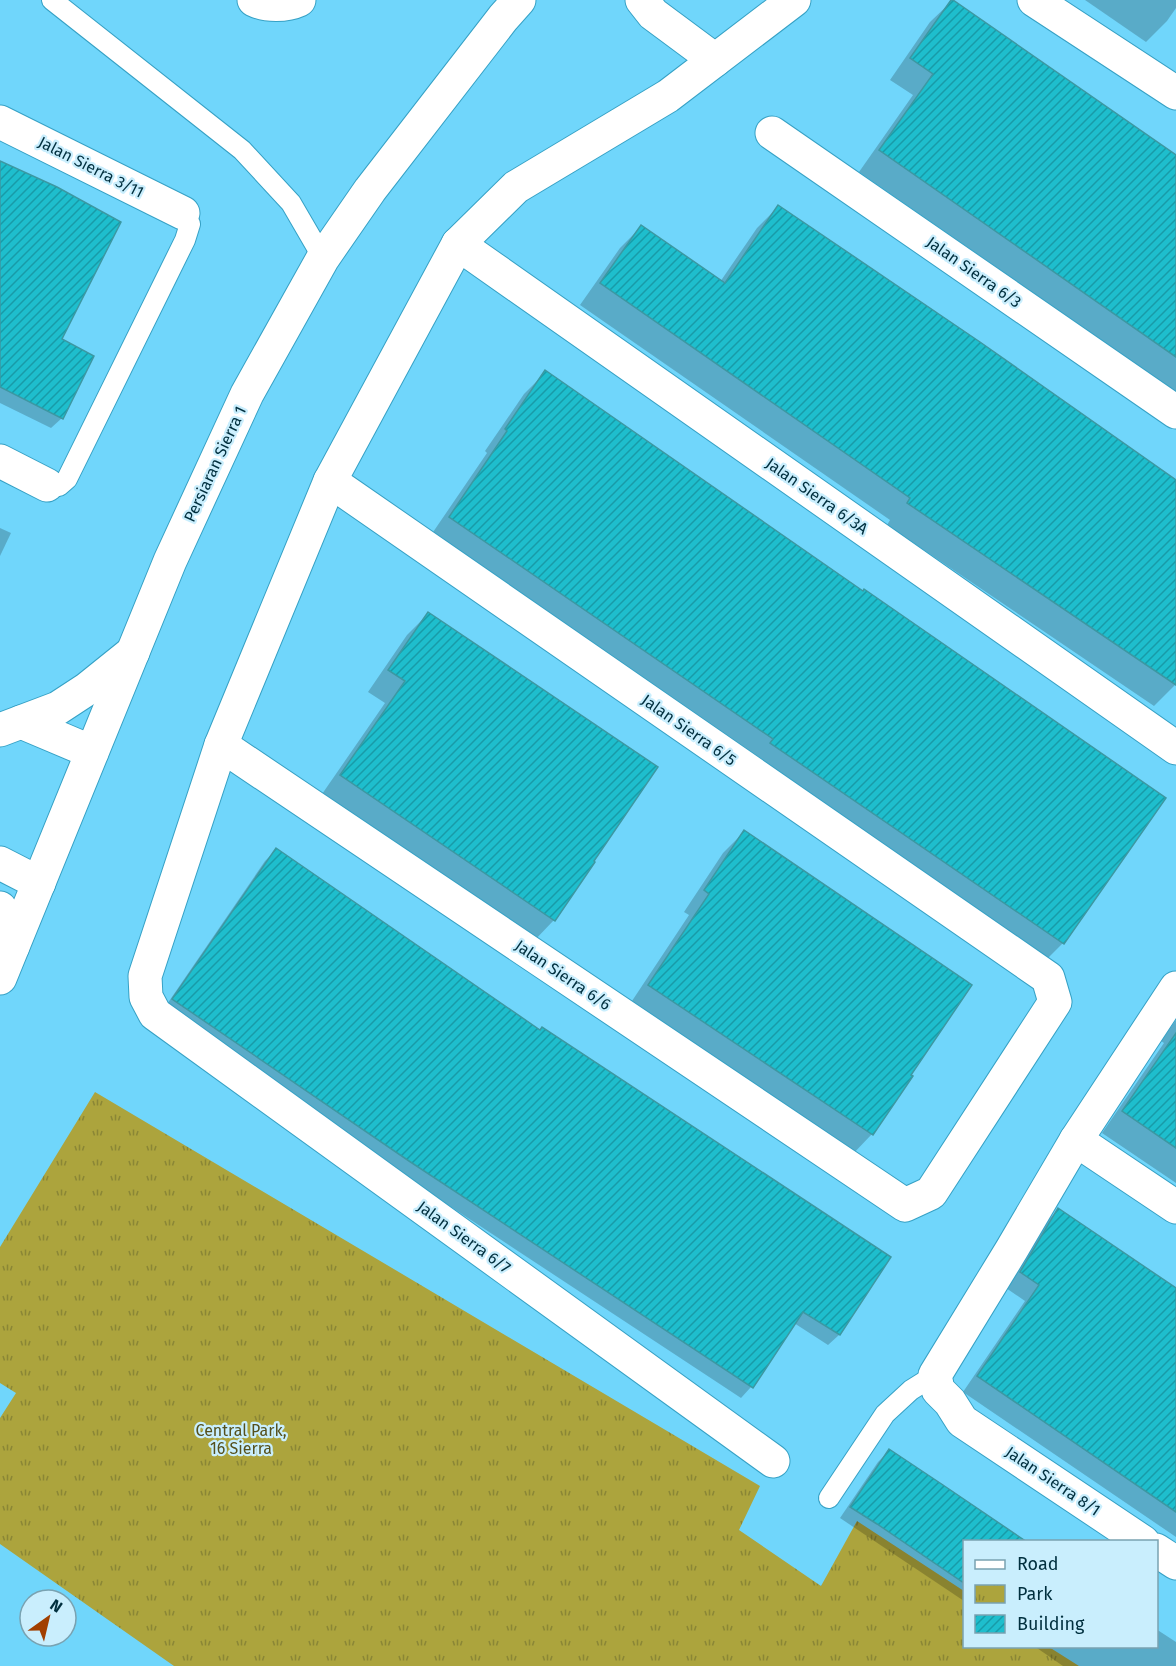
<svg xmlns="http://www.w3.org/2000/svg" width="1176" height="1666" font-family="'Fira Sans',sans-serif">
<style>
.park{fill:url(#park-tufts)}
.shadow{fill:#0003}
.building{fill:url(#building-hatch);stroke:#3c98a2;stroke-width:1.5}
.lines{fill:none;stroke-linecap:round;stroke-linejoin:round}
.service-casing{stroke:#36a1c5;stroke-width:22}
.minor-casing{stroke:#36a1c5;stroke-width:35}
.tertiary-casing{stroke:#36a1c5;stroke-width:35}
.service{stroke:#fff;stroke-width:20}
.minor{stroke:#fff;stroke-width:33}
.tertiary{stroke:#fff;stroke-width:33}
.labels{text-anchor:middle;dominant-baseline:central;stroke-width:4.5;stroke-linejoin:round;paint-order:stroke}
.street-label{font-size:16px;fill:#002f3e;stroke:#c9eefd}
.park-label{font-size:16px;fill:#55501c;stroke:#c9eefd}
</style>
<defs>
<pattern id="park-tufts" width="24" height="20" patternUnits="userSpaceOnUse" patternTransform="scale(1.5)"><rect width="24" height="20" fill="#aca43d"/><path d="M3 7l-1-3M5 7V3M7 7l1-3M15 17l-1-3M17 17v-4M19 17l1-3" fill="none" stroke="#8a8635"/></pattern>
<pattern id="building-hatch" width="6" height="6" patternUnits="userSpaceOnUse" patternTransform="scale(1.5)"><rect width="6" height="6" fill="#1ebecd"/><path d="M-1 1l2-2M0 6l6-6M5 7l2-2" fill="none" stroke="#189ba8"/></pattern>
</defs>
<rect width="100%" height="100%" fill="#70d6fb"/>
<path class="park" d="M95 1092 760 1486 739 1530 821 1586 857 1521 964 1591V1646L1049 1647 1079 1666H174L0 1544V1418L16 1393 0 1383V1247Z"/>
<g class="shadow">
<path d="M1085 0H1176V8L1167 21 1146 42Z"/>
<path d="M952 1 1176 157V392L859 172 913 95 890 80 930 22Z"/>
<path d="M0 162 60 340 62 418 51 428 0 403Z"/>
<path d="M778 207 1176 482V684L1154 706 887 525 890 520 580 305 620 248 641 227 720 282 757 228Z"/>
<path d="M546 372 1163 799 1063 943 1042 964 429 538 487 453 485 451 524 394Z"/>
<path d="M0 528 11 533 0 556Z"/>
<path d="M428 614 593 863 554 920 533 942 320 797 385 703 368 692 407 635Z"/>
<path d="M744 832 908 1075 872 1134 851 1156 628 1007 689 915 684 912 723 853Z"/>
<path d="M276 850 540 1031 889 1258 839 1335 828 1345 794 1323 751 1387 741 1398 398 1172 163 1010 265 861Z"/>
<path d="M1176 1020V1183L1102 1133 1164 1043 1161 1041Z"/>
<path d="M1058 1210 1176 1290V1537L963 1392 1025 1301 1006 1288 1043 1225Z"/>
<path d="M889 1451 964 1542V1601L840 1518 878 1462Z"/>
<path d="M1156 1629 1176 1642V1666H1063L1034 1646H1156Z"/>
</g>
<g class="building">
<path d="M951 0H953L1176 155V357L879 150 933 74 910 58Z"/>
<path d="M0 161 57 187 121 222 62 339 94 356 63 419 0 387Z"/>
<path d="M778 205 980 342 1176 480V685L907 503 910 498 600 283 641 225 725 283Z"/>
<path d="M545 370 863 591 864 589 1166 798 1064 944 770 743 773 739 449 517 507 431 505 429Z"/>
<path d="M428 612 658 767 594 861 595 862 555 921 340 775 405 681 388 670Z"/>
<path d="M744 830 972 985 911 1075 913 1076 873 1135 648 985 709 894 704 890Z"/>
<path d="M276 848 540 1030 542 1027 891 1257 840 1335 803 1312 753 1388 409 1161 172 999Z"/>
<path d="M1176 1033V1148L1122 1111Z"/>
<path d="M1058 1208 1176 1288V1512L977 1376 1039 1285 1020 1272Z"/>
<path d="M889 1449 943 1485 1027 1542H964V1583L877 1524 850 1507Z"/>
</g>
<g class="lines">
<g class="service-casing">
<g id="service">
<path d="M52 0 242 150 291 203 323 258"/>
<path d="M47 485 59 486 67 479 185 240 190 224 183 213"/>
<path d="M829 1498 885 1414 911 1390 935 1375"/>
</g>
</g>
<g class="minor-casing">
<g id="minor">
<path d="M254 0C266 6 286 6 299 0"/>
<path d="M642 0 653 14 715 60"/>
<path d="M1034 0 1176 93"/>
<path d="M0 122 183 213"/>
<path d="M772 133 1176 412"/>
<path d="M458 244 1176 748"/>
<path d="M0 461 47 485"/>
<path d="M21 722 92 752"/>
<path d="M0 730 58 708 87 689 133 652"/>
<path d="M221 745 905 1205 931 1193 1055 1002 1048 978 330 481"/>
<path d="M0 863 39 883"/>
<path d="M0 908 13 946"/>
<path d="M1076 1140 1176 1207"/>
<path d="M773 1461 155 1014 146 997 145 976 221 745 330 481 458 244 516 187 668 96 794 0"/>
<path d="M1143 1542 962 1421 950 1402 938 1390 935 1375 1012 1249 1076 1140 1176 988"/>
<path d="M1156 1550 1176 1563"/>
</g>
</g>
<g class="tertiary-casing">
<path id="tertiary" d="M0 978 170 561 247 394 323 258 370 190 503 18 519 0"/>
</g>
<use href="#service" class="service"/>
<use href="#minor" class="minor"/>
<use href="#tertiary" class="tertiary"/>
</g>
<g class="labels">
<g class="street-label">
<text transform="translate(91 167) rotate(27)">Jalan Sierra 3/11</text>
<text transform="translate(974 272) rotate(35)">Jalan Sierra 6/3</text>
<text transform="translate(215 464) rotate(-65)">Persiaran Sierra 1</text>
<text transform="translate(817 496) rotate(35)">Jalan Sierra 6/3A</text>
<text transform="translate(689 730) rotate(35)">Jalan Sierra 6/5</text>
<text transform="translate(563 975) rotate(34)">Jalan Sierra 6/6</text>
<text transform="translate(464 1237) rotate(36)">Jalan Sierra 6/7</text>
<text transform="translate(1053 1481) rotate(34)">Jalan Sierra 8/1</text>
</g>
<g class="park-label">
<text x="241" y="1430">Central Park,<tspan x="241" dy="18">16 Sierra</tspan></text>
</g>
</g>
<rect x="963" y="1540" width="195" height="108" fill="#c9eefd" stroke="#79a2b1" stroke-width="1.5"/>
<rect x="975" y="1560" width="30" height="9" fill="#ffffff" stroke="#79a2b1" stroke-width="1.5"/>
<text x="1017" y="1570" font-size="18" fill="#002f3e">Road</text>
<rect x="975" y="1585" width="30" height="18" fill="url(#park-tufts)" stroke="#79a2b1" stroke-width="1.5"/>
<text x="1017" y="1600" font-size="18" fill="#002f3e">Park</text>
<rect x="975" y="1615" width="30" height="18" fill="url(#building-hatch)" stroke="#79a2b1" stroke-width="1.5"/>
<text x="1017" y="1630" font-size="18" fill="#002f3e">Building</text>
<g transform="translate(48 1618) rotate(34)"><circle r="28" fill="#c9eefd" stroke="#79a2b1" stroke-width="1.5"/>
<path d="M0-4.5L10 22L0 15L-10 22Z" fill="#a13f00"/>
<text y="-9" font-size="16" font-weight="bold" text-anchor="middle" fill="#002f3e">N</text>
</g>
</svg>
